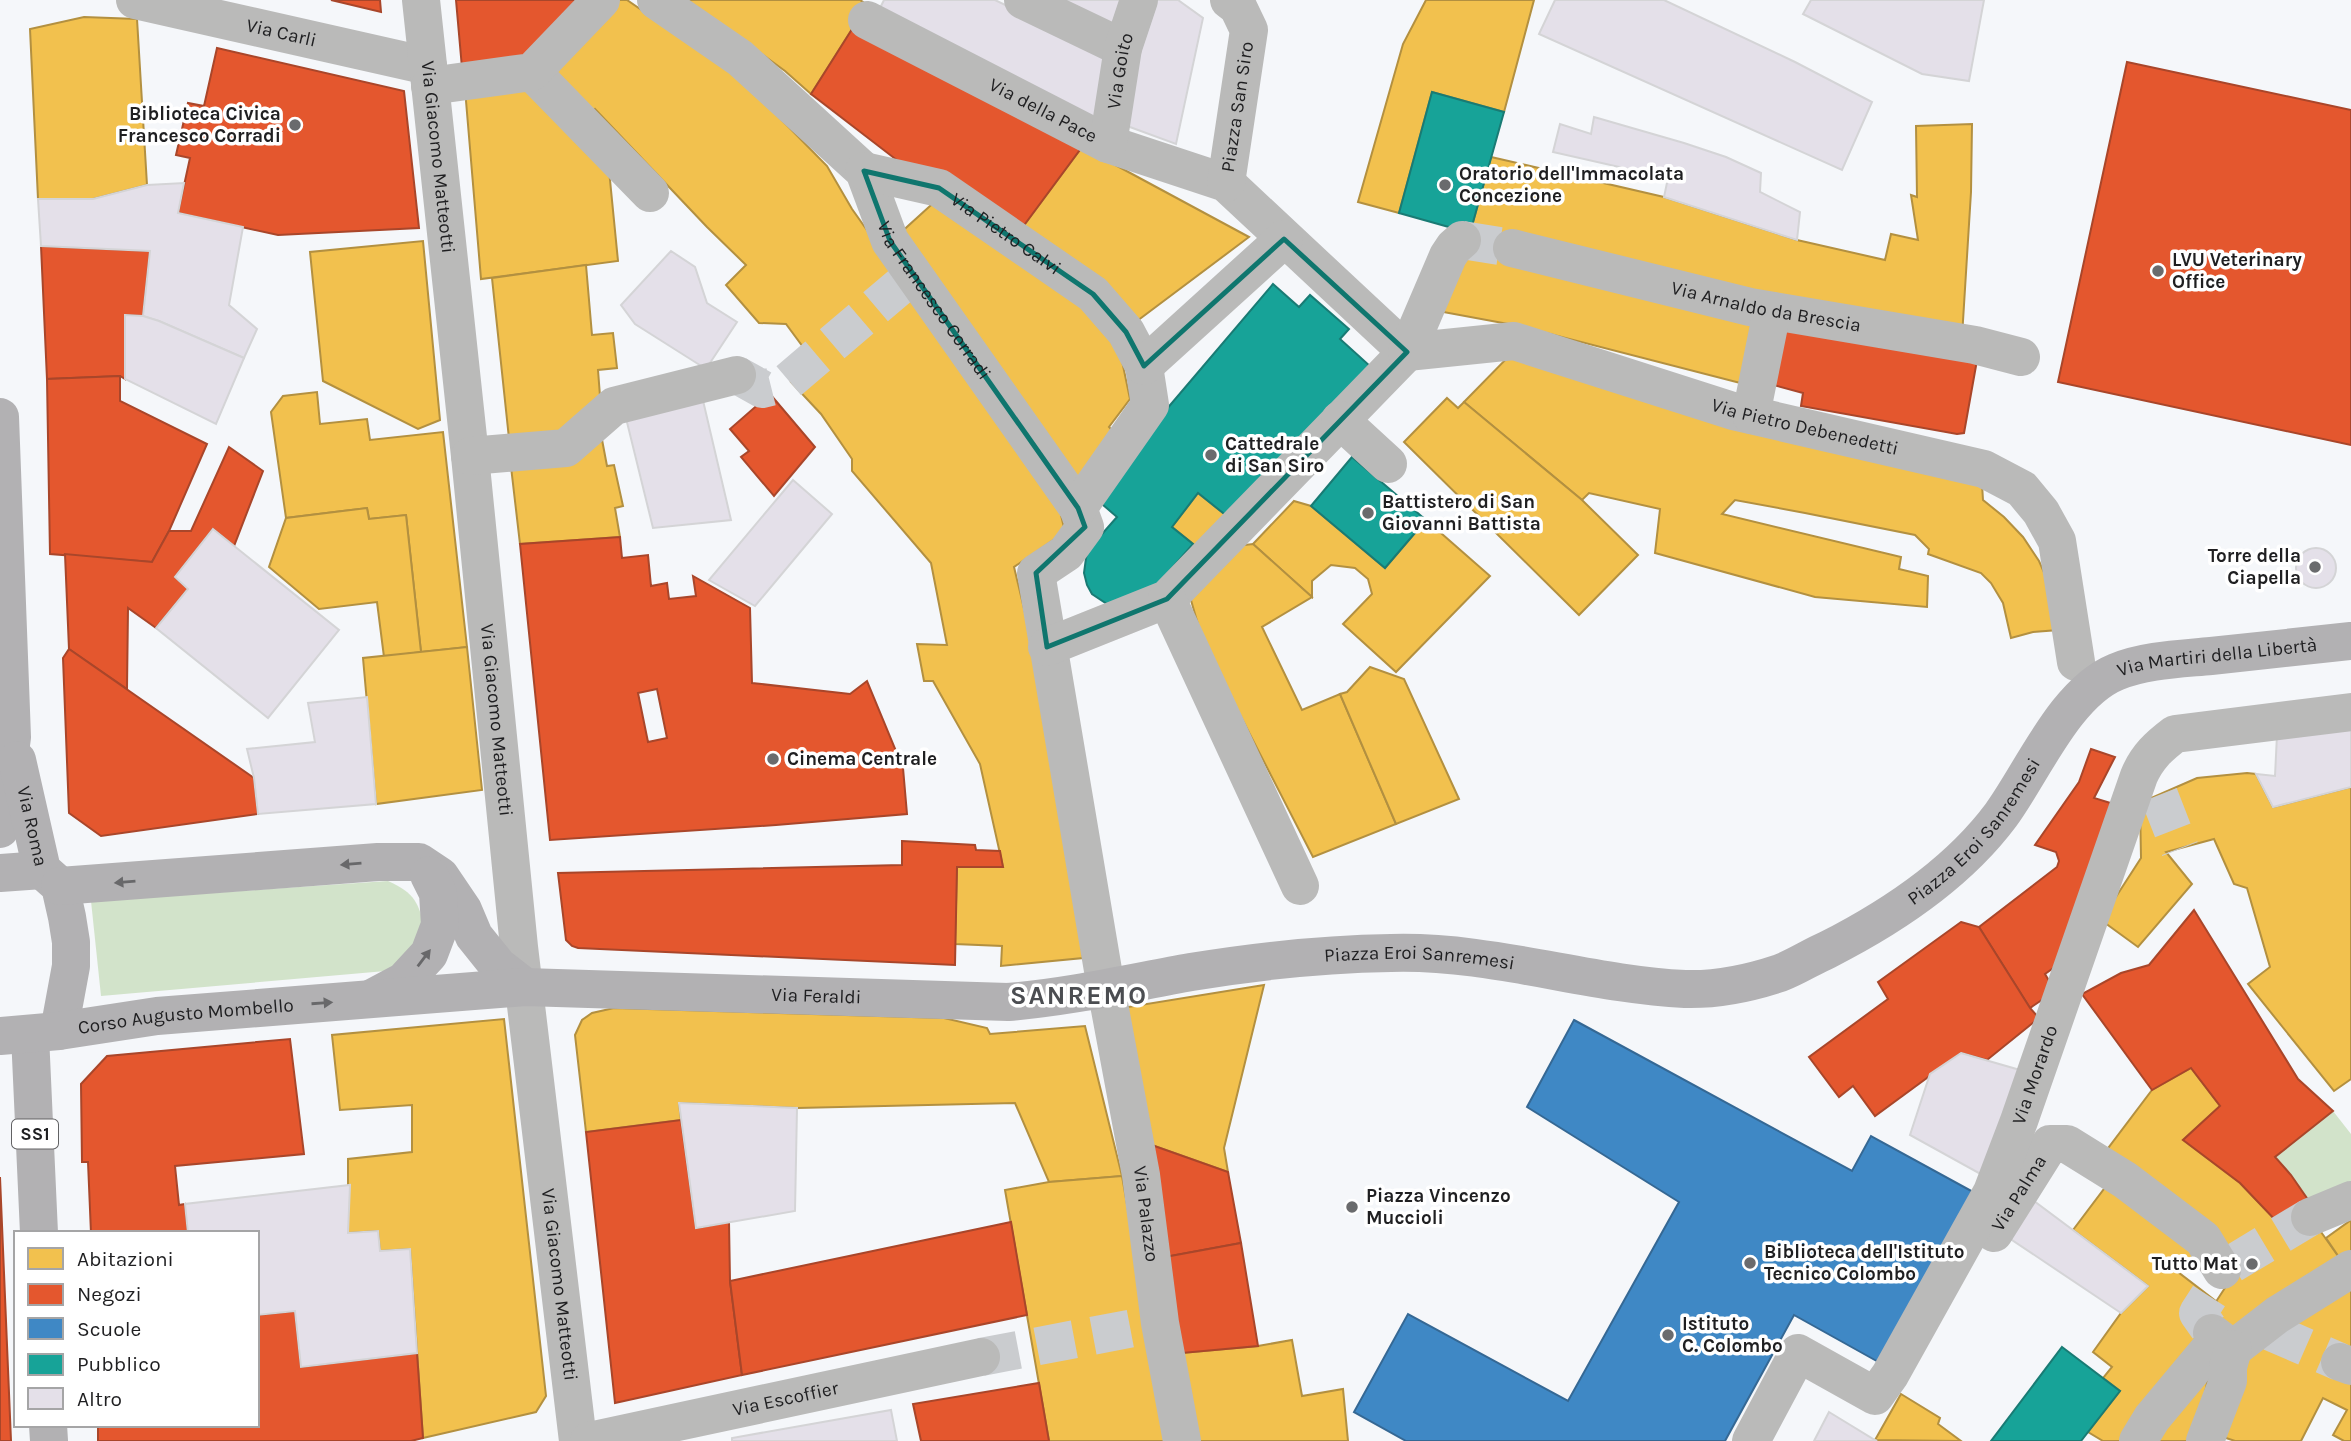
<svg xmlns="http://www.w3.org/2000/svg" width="2351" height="1441" font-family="Karla,sans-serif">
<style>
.green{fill:#d2e3ca}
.homes{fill:#f2c14e;stroke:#b39040;stroke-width:2}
.shops{fill:#e4572e;stroke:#a9462a;stroke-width:2;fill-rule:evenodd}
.schools{fill:#3f88c5;stroke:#356894;stroke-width:2}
.public{fill:#17a398;stroke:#197b74;stroke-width:2}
.building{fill:#e4e0e9;stroke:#d4d4d6;stroke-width:2}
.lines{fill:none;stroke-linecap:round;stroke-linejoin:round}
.minor-tunnel{stroke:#cacccf;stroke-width:38;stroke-dasharray:38 19;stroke-linecap:butt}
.minor{stroke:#babab9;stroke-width:38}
.major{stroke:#b2b1b3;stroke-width:38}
.oneway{fill:#68686a}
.marked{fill:none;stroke:#0f766e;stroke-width:5;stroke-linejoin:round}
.poi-dot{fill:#6a6b6d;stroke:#fff;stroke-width:2.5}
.labels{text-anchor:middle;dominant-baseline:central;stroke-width:7;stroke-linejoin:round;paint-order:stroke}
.shield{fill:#fff;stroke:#626264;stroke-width:2}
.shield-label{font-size:18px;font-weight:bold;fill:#1f1f21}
.street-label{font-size:19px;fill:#1f1f21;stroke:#fff}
.poi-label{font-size:19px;font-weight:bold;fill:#1f1f21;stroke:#fff;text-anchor:start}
.district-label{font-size:26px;font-weight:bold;letter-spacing:2px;fill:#4b4d51;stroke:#fff}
</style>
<rect width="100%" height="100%" fill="#f5f7fa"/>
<g class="green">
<path d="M388 881C415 893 419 903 425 931L397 970 101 996 91 901Z"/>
<path d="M2333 1111 2351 1134V1181L2311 1204 2291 1175 2275 1157Z"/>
</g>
<g class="homes">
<path d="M614 0H627L727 69 769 107 827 166 852 209 1057 498 1065 532 1014 567 1053 729 1083 958 1001 966 1002 946 955 944 957 867H1003L980 764 933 681H924L917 644 947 645 931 563 852 471V459L821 414 791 382 817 366 786 324 759 323 726 285 746 265 707 227 595 109 590 114 546 72Z"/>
<path d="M687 0H860L863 2 854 26 811 94 785 71Z"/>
<path d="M1426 0H1534L1504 112 1432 92 1399 213 1358 202 1403 44Z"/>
<path d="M84 17 137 19 147 185 93 199H38L30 29Z"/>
<path d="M529 82 609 170 618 261 481 279 465 89Z"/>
<path d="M1972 124 1971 192 1962 337 1762 321 1748 385 1519 326 1438 311 1470 233 1491 157 1664 197 1797 240 1885 260 1891 234 1918 240 1911 195 1917 197 1916 126Z"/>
<path d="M1082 147 1249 237 1137 321 1022 228Z"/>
<path d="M941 196 1084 302 1121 356 1130 399 1109 427 1118 437 1081 490 897 236Z"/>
<path d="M423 241 440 420 418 429 323 381 310 252Z"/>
<path d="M586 265 592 335 613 333 617 368 598 370 601 409 564 442 510 448 492 278Z"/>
<path d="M1509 356 1982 484 1983 500 2004 517 2023 537 2039 561 2050 586 2058 630 2033 632 2011 638 2003 603 1991 583 1981 573 1928 554 1929 549 1915 535 1805 513 1735 500 1722 514 1901 557 1899 569 1928 576 1927 607 1815 597 1655 553 1660 509 1589 493 1582 500 1464 402Z"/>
<path d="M317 392 320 424 367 419 370 440 443 432 467 647 421 652 406 515 369 519 367 508 286 518 271 412 283 396Z"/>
<path d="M1447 398 1458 408 1464 402 1582 500 1638 555 1579 615 1404 442Z"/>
<path d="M600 429 607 466 614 465 623 506 615 508 620 537 520 544 510 458Z"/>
<path d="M1198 493 1233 521 1207 555 1172 527Z"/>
<path d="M1294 501 1311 506 1385 568 1426 520 1490 576 1396 672 1343 624 1372 594 1368 579 1355 568 1331 565 1312 581V597L1253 544Z"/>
<path d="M367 508 369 519 406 515 421 652 384 657 377 602 319 609 269 567 286 518Z"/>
<path d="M1253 544 1312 597 1262 627 1302 710 1340 694 1396 824 1313 857 1204 645 1186 583 1219 548Z"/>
<path d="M467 647 482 790 376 804 363 658Z"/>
<path d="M1370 667 1404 679 1459 799 1396 824 1340 694 1347 692Z"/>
<path d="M2247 773 2256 774 2273 807 2351 787V1079L2334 1091 2248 984 2270 967 2247 888 2234 884 2214 839 2166 852 2192 884 2138 947 2101 920 2141 858 2140 803 2197 778Z"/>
<path d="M1264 985 1224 1148 1228 1172 1146 1143 1122 1008Z"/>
<path d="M614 1008 944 1018 987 1028 990 1034 1085 1026 1122 1176 1049 1182 1015 1103 797 1108 679 1103 681 1120 586 1132 575 1035 582 1020 592 1013Z"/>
<path d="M504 1019 546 1396 536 1412 423 1438 410 1249 380 1251 378 1231 348 1233V1159L412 1152V1105L340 1110 332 1035Z"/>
<path d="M2191 1068 2220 1106 2183 1140 2240 1183 2279 1224 2304 1208 2343 1263 2231 1338 2206 1317 2236 1271 2106 1151 2152 1090Z"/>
<path d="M1122 1176 1169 1441H1049L1005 1190 1049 1182Z"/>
<path d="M2110 1181 2200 1248 2178 1272 2217 1302 2206 1317 2216 1327 2127 1441H2103L2088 1432 2120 1391 2103 1378 2112 1367 2093 1352 2121 1313 2148 1286 2073 1230Z"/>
<path d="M2351 1220V1258L2343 1263 2326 1238Z"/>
<path d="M2351 1279V1441H2344L2333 1435 2347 1410 2323 1398 2301 1441H2235L2217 1435 2245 1356Z"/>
<path d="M1292 1340 1302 1396 1343 1389 1348 1441H1198L1182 1353 1258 1346Z"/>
<path d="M2212 1359 2195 1441H2150Z"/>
<path d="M1901 1394 1940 1418 1938 1424 1961 1441 1875 1440Z"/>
</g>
<g class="shops">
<path d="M331 0H380L381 12Z"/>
<path d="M456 0H585L528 60 462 68Z"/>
<path d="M854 26 1082 147 1022 228 911 171 811 94Z"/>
<path d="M217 48 404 91 419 228 278 235 178 213 190 158 176 155 188 103 204 106Z"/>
<path d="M2127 62 2351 110V445L2058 382Z"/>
<path d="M41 246 150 251 143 316 125 315V379L120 376 47 379Z"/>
<path d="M1776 325 1979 349 1964 433 1957 434 1801 406 1803 393 1766 383Z"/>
<path d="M120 376V401L207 444 169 531 152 562 50 554 47 379Z"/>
<path d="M770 394 815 447 774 496 741 457 749 451 730 429Z"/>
<path d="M229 447 263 471 234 546 213 529 175 577 188 589 156 628 128 608 127 689 69 649 65 554 152 562 169 531H191Z"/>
<path d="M620 537 622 558 648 555 651 586 667 583 669 599 696 596 693 576 750 608 752 683 850 694 867 681 903 768 907 814 776 825 550 840 520 544ZM657 689 667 738 648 742 638 693Z"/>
<path d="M69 649 254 778 258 814 101 836 69 813 63 658Z"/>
<path d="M2091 749 2115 757 2094 798 2120 806 2063 961 2045 974 2055 991 2030 1008 1979 927 2057 867 2059 861 2056 852 2035 845 2079 782Z"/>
<path d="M902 841 975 845 976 850 1000 851 1003 867H957L955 965 578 948 572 946 566 940 558 873 902 865Z"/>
<path d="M2194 910 2298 1079 2333 1111 2275 1157 2291 1175 2311 1204 2279 1224 2240 1183 2183 1140 2220 1106 2191 1068 2152 1090 2082 994 2121 973 2149 965Z"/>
<path d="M1961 922 1979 927 2030 1008 2039 1018 1987 1060 1961 1053 1875 1116 1853 1086 1839 1097 1809 1057 1888 999 1878 982Z"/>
<path d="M290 1039 304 1154 175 1166 179 1205 185 1204 188 1233H91L88 1162H82L81 1084 107 1056Z"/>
<path d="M681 1120 696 1228 729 1222 730 1281 742 1375 615 1403 586 1132Z"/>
<path d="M1146 1143 1228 1172 1241 1243 1165 1257Z"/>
<path d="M0 1177 11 1441H0Z"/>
<path d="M1011 1222 1027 1315 742 1375 730 1281Z"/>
<path d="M1241 1243 1258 1346 1182 1353 1165 1257Z"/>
<path d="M295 1311 301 1367 417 1353 423 1438 411 1441H98V1425H257V1315Z"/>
<path d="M1039 1383 1049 1441H921L913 1404Z"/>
</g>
<path class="schools" d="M1574 1020 1852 1171 1871 1136 1975 1193 1882 1364 1794 1315 1725 1441H1406L1354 1412 1408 1314 1568 1401 1679 1202 1527 1107Z"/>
<g class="public">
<path d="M1432 92 1504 112 1470 233 1399 213Z"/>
<path d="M1273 284 1299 307 1310 295 1349 329 1340 339 1371 367 1233 521 1198 493 1172 527 1193 544 1140 605 1110 606 1092 594 1087 585 1084 573 1087 551 1117 517 1095 498 1160 417Z"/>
<path d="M1352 457 1426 520 1385 568 1311 506Z"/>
<path d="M2062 1347 2120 1391 2081 1441H1991Z"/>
</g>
<g class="building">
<path d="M884 0H995L1117 59 1104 126 877 14Z"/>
<path d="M1043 0H1137L1123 38Z"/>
<path d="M1141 0H1178L1203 18 1176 144 1119 123Z"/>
<path d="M1555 0H1664L1795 62 1872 102 1842 170 1539 34Z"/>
<path d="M1811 0H1984L1969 81 1922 74 1803 14Z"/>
<path d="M1594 117 1684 143 1726 157 1761 173 1760 192 1800 212 1797 240 1664 197 1668 178 1553 152 1560 124 1591 134Z"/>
<path d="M184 183 178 213 243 227 229 305 257 329 244 358 159 321 143 316 150 251 41 246 38 199H93L147 185Z"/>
<path d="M671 251 695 267 707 303 737 322 706 369 635 324 621 305Z"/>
<path d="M125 315 143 316 159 321 244 358 216 424 125 379Z"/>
<path d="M701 392 731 520 653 528 624 410Z"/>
<path d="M793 480 832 514 755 606 709 580Z"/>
<path d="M213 529 339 630 268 718 156 628 188 589 175 577Z"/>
<circle cx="2316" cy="568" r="20"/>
<path d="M367 697 376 804 258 814 254 778 247 749 315 742 308 703Z"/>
<path d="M2351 729V787L2273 807 2256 774 2275 776 2277 735Z"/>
<path d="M1961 1053 2020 1070 1986 1177 1910 1135 1930 1074Z"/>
<path d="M679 1103 797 1108 795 1211 696 1228Z"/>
<path d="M350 1185 348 1233 378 1231 380 1251 410 1249 417 1353 301 1367 295 1311 257 1315V1233H188L185 1204Z"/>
<path d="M2030 1198 2148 1286 2121 1313 2003 1234Z"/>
<path d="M891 1410 897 1441H732V1438Z"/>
<path d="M1829 1412 1875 1440 1877 1441H1814Z"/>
</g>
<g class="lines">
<g class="minor-tunnel">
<path d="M1462 240 1512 248"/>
<path d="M737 375 762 389 786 383 913 275"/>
<path d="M2159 795 2180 849"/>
<path d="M2232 1264 2310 1217"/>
<path d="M2209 1296 2198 1313 2212 1333"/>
<path d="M2271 1332 2340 1362"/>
<path d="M981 1357 1160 1323"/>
</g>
<g class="minor">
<path id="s1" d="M135 0 428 66"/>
<path id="s2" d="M421 0 470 456 519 947 578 1441"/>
<path id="s3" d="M656 0 740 58 864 171 890 241 1078 508 1085 527 1066 553 1036 573 1106 988 1141 1175 1160 1323 1182 1441"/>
<path d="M1023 0 1123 48"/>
<path id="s4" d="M867 20 1108 144 1226 183 1407 352 1167 599 1047 647"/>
<path d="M532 72 650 193"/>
<path d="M430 86 532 72 601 0"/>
<path id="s5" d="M1108 144 1123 48 1139 0"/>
<path id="s6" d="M864 171 939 188 1093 294 1126 332 1144 366 1150 405 1078 508"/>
<path id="s7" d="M1226 183 1249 30 1238 7 1229 0"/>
<path id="s8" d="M1462 240 1454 247 1448 256 1407 352 1514 341 1733 411 1984 469 2022 489 2041 512 2057 541 2076 662"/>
<path id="s9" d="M1512 248 1750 307 1975 345 2021 357"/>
<path d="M1144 366 1284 239"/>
<path d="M1751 415 1772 311"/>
<path d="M1340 420 1388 464"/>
<path d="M470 456 566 448 614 406 737 375"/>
<path d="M1167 599 1300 886"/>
<path d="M2310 1217 2351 1200"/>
<path id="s10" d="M1994 1233 2050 1144H2067L2125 1180 2203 1239 2222 1270"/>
<path d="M2212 1333 2233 1349 2277 1315 2351 1269"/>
<path d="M2340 1362 2351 1366"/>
<path id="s11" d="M589 1441 981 1357"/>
<path id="s12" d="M1751 1441 1798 1353 1875 1396 1890 1375 1992 1192 2019 1121 2139 776C2147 757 2159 746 2175 734L2351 712"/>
<path d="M2138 1441 2152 1418 2218 1339"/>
<path d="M2205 1441 2228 1381V1367L2233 1349"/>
</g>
<g class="major">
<path d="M0 417 12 737 0 829"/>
<path id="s13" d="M17 760 42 870 60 886 67 917 71 942V966L59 1031"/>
<path d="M0 873 42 870"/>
<path d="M60 886 378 862H419L440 876 463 910 474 936 498 966 525 987"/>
<path d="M372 998 404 981 429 954 440 925 438 893 429 875"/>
<path d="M30 1035 39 1233"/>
<path id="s14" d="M0 1036 59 1031 157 1016 525 987 1008 1002C1070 997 1130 983 1191 972 1258 961 1323 954 1391 953 1491 950 1586 984 1685 989 1717 990 1750 983 1780 973 1796 967 1811 957 1827 950 1892 917 1957 874 2001 815 2033 771 2065 693 2116 672 2145 660 2180 659 2211 656 2257 651 2304 646 2351 641"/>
<path d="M48 1425 49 1441"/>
</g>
</g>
<defs><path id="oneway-solid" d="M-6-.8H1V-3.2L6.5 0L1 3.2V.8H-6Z" transform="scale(1.75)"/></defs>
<g class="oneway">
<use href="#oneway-solid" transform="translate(351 864) rotate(175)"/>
<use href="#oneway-solid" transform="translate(125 882) rotate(175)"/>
<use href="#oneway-solid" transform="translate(424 958) rotate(-53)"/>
<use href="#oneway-solid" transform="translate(322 1003) rotate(-4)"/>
</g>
<path class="marked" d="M864 171 939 188 1093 294 1126 332 1144 366 1284 239 1407 352 1167 599 1047 647 1036 573 1085 527 1078 508 890 241Z"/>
<g class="poi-dot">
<circle cx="295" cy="125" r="7"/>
<circle cx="1445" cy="185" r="7"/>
<circle cx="2158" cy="271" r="7"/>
<circle cx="1211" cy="455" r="7"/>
<circle cx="1368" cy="513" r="7"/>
<circle cx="2315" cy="567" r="7"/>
<circle cx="773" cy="759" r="7"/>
<circle cx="1352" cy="1207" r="7"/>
<circle cx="1750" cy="1263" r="7"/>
<circle cx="2252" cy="1264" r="7"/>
<circle cx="1668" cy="1335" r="7"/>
</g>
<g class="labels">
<rect class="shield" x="12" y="1119.5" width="46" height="29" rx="5"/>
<g class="shield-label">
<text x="35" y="1134">SS1</text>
</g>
<g class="street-label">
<text stroke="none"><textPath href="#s1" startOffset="150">Via Carli</textPath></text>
<text stroke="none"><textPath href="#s5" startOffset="74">Via Goito</textPath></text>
<text stroke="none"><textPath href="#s7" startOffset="77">Piazza San Siro</textPath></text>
<text stroke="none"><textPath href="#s4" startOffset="198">Via della Pace</textPath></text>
<text stroke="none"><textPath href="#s2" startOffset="158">Via Giacomo Matteotti</textPath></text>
<text stroke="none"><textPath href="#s6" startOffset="158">Via Pietro Calvi</textPath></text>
<text stroke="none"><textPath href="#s3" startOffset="418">Via Francesco Corradi</textPath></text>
<text stroke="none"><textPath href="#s9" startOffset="261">Via Arnaldo da Brescia</textPath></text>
<text stroke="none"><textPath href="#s8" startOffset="537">Via Pietro Debenedetti</textPath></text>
<text stroke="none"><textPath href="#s14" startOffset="2354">Via Martiri della Libertà</textPath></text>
<text stroke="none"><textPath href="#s2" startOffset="724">Via Giacomo Matteotti</textPath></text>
<text stroke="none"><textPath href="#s13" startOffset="68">Via Roma</textPath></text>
<text stroke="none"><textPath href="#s14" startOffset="2035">Piazza Eroi Sanremesi</textPath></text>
<text stroke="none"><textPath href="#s14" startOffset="1426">Piazza Eroi Sanremesi</textPath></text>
<text stroke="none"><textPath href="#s14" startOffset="819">Via Feraldi</textPath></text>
<text stroke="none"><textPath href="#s14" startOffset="187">Corso Augusto Mombello</textPath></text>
<text stroke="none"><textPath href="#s12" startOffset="548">Via Morardo</textPath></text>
<text stroke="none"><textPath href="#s10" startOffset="47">Via Palma</textPath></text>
<text stroke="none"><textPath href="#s3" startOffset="1410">Via Palazzo</textPath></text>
<text stroke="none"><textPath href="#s2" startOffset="1292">Via Giacomo Matteotti</textPath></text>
<text stroke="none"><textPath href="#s11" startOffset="201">Via Escoffier</textPath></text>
</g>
<g class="poi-label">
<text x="281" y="114" text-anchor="end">Biblioteca Civica<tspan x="281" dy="22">Francesco Corradi</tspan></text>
<text x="1459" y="174">Oratorio dell'Immacolata<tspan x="1459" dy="22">Concezione</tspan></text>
<text x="2172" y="260">LVU Veterinary<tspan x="2172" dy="22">Office</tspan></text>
<text x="1225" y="444">Cattedrale<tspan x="1225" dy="22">di San Siro</tspan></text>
<text x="1382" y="502">Battistero di San<tspan x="1382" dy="22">Giovanni Battista</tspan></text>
<text x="2301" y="556" text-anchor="end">Torre della<tspan x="2301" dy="22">Ciapella</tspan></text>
<text x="787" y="759">Cinema Centrale</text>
<text x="1366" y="1196">Piazza Vincenzo<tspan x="1366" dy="22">Muccioli</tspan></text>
<text x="1764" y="1252">Biblioteca dell'Istituto<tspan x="1764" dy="22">Tecnico Colombo</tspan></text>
<text x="2238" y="1264" text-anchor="end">Tutto Mat</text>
<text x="1682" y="1324">Istituto<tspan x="1682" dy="22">C. Colombo</tspan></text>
</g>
<g class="district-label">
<text x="1079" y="995">SANREMO</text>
</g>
</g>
<rect x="14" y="1231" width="245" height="196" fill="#ffffff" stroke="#a5a5a6" stroke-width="2"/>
<rect x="28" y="1248" width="35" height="21" fill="#f2c14e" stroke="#a5a5a6" stroke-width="2"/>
<text x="77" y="1266" font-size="21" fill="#1f1f21">Abitazioni</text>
<rect x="28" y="1284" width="35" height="21" fill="#e4572e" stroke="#a5a5a6" stroke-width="2"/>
<text x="77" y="1301" font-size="21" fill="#1f1f21">Negozi</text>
<rect x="28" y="1318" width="35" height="21" fill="#3f88c5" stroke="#a5a5a6" stroke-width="2"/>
<text x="77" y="1336" font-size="21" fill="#1f1f21">Scuole</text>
<rect x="28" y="1354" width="35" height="21" fill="#17a398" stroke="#a5a5a6" stroke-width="2"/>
<text x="77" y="1371" font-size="21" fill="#1f1f21">Pubblico</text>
<rect x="28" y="1388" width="35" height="21" fill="#e4e0e9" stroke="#a5a5a6" stroke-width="2"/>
<text x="77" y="1406" font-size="21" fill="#1f1f21">Altro</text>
</svg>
